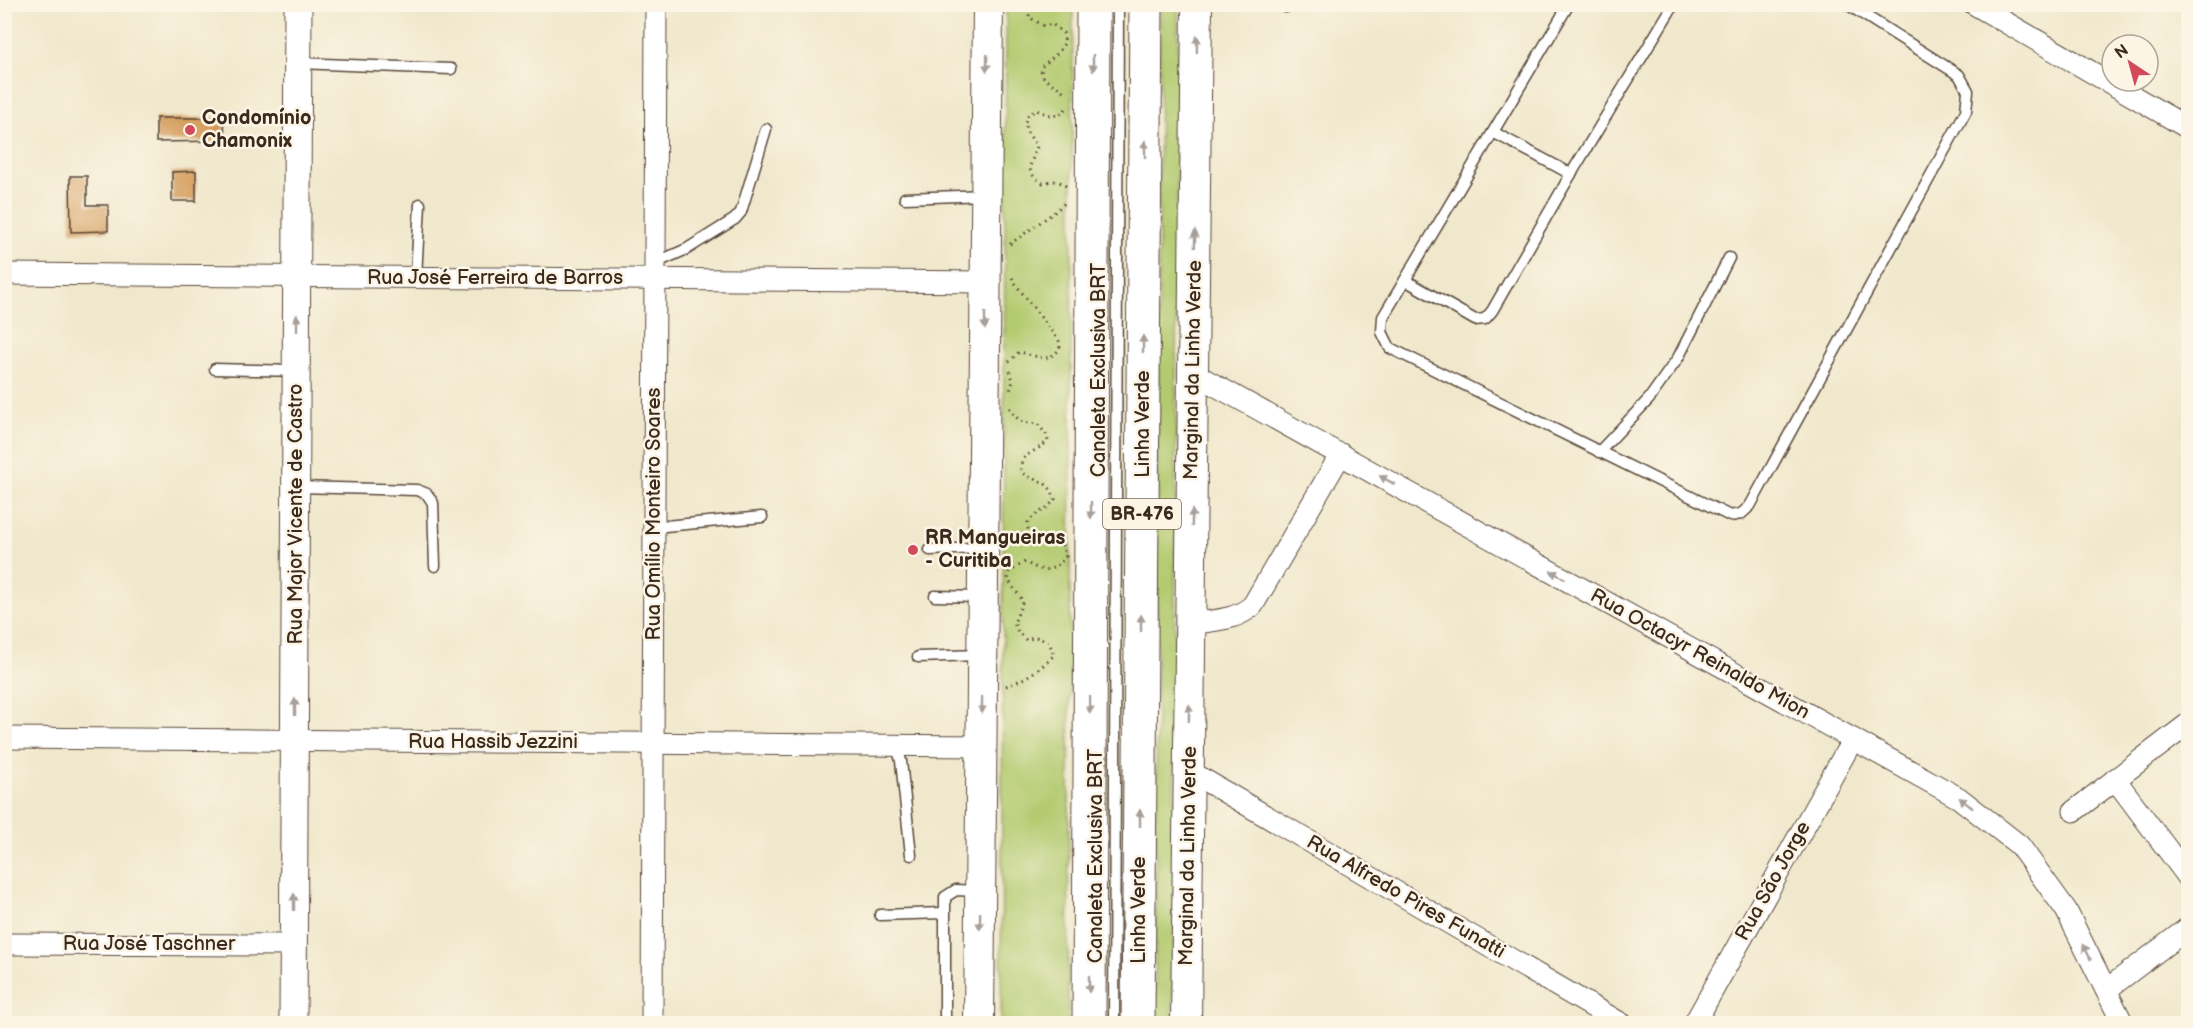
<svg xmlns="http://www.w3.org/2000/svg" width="2193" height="1028" font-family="'Balsamiq Sans',sans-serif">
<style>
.green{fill:#b3ca6f;stroke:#777a46;stroke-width:1.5}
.building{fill:#d39956}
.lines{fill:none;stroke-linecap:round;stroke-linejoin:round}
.service-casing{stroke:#564638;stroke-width:13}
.minor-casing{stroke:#564638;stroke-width:23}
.tertiary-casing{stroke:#564638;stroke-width:29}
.secondary-casing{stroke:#564638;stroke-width:32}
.trunk-casing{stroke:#564638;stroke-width:35}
.path{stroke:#564638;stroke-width:3;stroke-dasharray:1.5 4.5;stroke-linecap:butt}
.service{stroke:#fff;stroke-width:10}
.minor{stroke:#fff;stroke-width:21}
.tertiary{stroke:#fff;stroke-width:27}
.secondary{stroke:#fff;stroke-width:30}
.trunk{stroke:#fff;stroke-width:33}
.oneway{fill:#a79f9a}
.poi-dot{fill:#d1495b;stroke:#fcf5e5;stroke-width:2}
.labels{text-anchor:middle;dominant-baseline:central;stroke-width:5;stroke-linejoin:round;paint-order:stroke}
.shield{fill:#fcf5e5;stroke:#75675a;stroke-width:1.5}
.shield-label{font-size:18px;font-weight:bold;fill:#3b2a1e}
.poi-label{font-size:20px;font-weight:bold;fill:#3b2a1e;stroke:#fcf5e5;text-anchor:start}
.street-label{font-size:20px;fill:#3b2a1e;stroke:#fcf5e5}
</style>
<rect width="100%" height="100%" fill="#fcf5e5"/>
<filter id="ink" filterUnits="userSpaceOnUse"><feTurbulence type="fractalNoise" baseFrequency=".0167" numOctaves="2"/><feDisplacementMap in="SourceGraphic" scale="12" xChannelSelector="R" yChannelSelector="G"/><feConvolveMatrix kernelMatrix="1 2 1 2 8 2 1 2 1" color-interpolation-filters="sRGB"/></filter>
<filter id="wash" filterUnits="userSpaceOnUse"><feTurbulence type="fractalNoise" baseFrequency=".008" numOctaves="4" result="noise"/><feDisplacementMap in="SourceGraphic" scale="24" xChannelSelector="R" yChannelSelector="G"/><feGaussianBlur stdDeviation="1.35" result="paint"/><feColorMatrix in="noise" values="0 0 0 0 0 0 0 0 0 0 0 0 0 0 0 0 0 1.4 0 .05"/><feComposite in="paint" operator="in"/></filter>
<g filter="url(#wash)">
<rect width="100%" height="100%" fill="#f0e8cc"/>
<g class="green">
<path d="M1178 4 1173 1023 1155 1024 1160 5Z"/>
<path d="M1006 5H1073L1068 1023H1001Z"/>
</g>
<g id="blocks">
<g class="building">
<path d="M156 118H224L225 141 156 142Z"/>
<path d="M196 171V201H172V172Z"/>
<path d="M70 176H87V205H108V231L71 232Z"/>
</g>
</g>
</g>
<g filter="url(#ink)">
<use href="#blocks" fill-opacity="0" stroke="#564638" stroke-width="1.5"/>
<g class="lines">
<g class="service-casing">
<g id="service">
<path d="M1569 4 1383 317 1382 332 1390 348 1730 516 1741 514 1750 506 1966 111 1968 91 1959 75 1847 4"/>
<path d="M1286 7 1287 4"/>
<path d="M298 63 451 69"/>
<path d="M1493 132 1571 174"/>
<path d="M905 198 986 195"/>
<path d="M655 263 687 249 735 219 741 212 766 129"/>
<path d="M416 277 420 204"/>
<path d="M1405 280 1475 320 1485 319 1492 311 1571 174 1674 4"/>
<path d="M215 369 296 371"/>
<path d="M1599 452 1649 399 1678 358 1729 258"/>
<path d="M296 487 417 490 427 494 433 503 435 566"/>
<path d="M654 527 762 517"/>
<path d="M930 550 980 548"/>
<path d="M935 596 980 597"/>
<path d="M918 657 979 655"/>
<path d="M897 746 901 761 911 855"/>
<path d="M880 915 944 913"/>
<path d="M943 1024 945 1018V897L956 890 977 891"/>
<path d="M1114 1024 1118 4"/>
</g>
</g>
<g class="minor-casing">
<g id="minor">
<path d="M1974 4 2188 128"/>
<path d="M4 274 986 282"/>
<path d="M1193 373 1959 798 2019 845 2066 910 2123 1024"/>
<path d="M1190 624C1213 620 1236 621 1253 605L1341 454"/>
<path d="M4 738 982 746"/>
<path d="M1189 771 1622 1024"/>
<path d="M2115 779 2188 877"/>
<path d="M2074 811 2188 724"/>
<path d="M4 944 293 945"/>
<path d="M2106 990 2188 928"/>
<path d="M652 1024 656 4"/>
<path d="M1694 1024 1853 739"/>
</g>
</g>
<g class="tertiary-casing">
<path id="tertiary" d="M293 1024 298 4"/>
</g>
<g class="secondary-casing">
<g id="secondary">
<path d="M979 1024 988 4"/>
<path d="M1186 1024 1197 4"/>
</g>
</g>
<g class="trunk-casing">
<g id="trunk">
<path d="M1089 1024 1093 4"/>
<path d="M1138 1024 1146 4"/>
</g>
</g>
<g class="path">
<path d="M1034 4 1030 9 1029 17 1044 26 1052 24 1063 33 1065 42 1058 53 1041 67C1041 84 1057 83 1066 94"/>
<path d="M1066 109C1057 120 1048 114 1036 110L1028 115 1025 122 1027 132 1037 146C1033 164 1021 170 1043 183 1053 180 1059 180 1067 187"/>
<path d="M1010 244 1056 211 1067 201"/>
<path d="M1009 362 1019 352C1038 355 1045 365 1060 349L1059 341 1017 286 1010 274"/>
<path d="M1010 371 1013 381 1010 391"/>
<path d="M1006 686C1024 680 1041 669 1054 655L1049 642 1036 637 1026 640 1018 632 1014 623 1023 601 1008 580 1009 572 1025 562C1043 573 1053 573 1066 556L1061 543C1044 539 1031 547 1027 524 1034 512 1045 513 1055 499 1052 492 1051 488 1044 483 1036 478 1012 477 1024 458 1027 454 1041 448 1048 441L1046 434 1037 423C1022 425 1016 419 1009 407"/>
</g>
<use href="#service" class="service"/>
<use href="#minor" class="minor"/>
<use href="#tertiary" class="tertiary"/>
<use href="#secondary" class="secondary"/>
<use href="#trunk" class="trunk"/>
</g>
<defs><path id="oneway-solid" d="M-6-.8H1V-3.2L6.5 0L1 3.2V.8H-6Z" transform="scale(1.5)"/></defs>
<g class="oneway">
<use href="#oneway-solid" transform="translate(1197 44) rotate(-89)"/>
<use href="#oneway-solid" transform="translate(987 63) rotate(91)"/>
<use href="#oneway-solid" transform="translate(1093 63) rotate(90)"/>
<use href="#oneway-solid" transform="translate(1145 149) rotate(-90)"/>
<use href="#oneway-solid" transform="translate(1195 239) rotate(-89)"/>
<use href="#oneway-solid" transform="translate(985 321) rotate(90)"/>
<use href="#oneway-solid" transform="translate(297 323) rotate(-90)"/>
<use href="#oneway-solid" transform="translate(1143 344) rotate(-90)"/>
<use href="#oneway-solid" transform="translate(1387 480) rotate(-151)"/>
<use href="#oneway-solid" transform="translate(1091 510) rotate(90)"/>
<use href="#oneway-solid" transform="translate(1192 518) rotate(-89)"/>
<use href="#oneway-solid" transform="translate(1558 575) rotate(-151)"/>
<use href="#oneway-solid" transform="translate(1141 623) rotate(-90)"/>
<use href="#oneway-solid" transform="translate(982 705) rotate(90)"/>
<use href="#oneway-solid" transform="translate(1090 705) rotate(90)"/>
<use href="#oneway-solid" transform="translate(295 707) rotate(-90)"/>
<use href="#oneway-solid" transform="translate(1189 713) rotate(-89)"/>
<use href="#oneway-solid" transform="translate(1966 803) rotate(-142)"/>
<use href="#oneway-solid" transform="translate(1140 818) rotate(-90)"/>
<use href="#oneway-solid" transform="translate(294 902) rotate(-90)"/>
<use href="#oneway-solid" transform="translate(980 921) rotate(91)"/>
<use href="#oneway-solid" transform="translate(2087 952) rotate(-116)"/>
<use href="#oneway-solid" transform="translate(1089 984) rotate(90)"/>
</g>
</g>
<g class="poi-dot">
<circle cx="190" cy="130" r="6"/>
<circle cx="913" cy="550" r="6"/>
</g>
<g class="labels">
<rect class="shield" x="1103" y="499" width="78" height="30" rx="4.5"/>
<g class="shield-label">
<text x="1142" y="514">BR-476</text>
</g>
<g class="poi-label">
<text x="202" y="118">Condomínio<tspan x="202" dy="23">Chamonix</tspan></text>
<text x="925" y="538">RR Mangueiras<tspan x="925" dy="23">- Curitiba</tspan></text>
</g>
<g class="street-label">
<text x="495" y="278">Rua José Ferreira de Barros</text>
<text transform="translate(1099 370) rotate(-90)">Canaleta Exclusiva BRT</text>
<text transform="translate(1193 370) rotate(-89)">Marginal da Linha Verde</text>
<text transform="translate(1143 424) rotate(-90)">Linha Verde</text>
<text transform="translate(296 514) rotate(-90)">Rua Major Vicente de Castro</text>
<text transform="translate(654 514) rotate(-90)">Rua Omílio Monteiro Soares</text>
<text transform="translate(1700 654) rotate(29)">Rua Octacyr Reinaldo Mion</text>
<text x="493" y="742">Rua Hassib Jezzini</text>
<text transform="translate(1096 856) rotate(-90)">Canaleta Exclusiva BRT</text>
<text transform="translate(1188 856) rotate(-89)">Marginal da Linha Verde</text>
<text transform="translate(1773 881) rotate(-61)">Rua São Jorge</text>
<text transform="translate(1406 897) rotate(30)">Rua Alfredo Pires Funatti</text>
<text transform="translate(1139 910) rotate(-90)">Linha Verde</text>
<text x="149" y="944">Rua José Taschner</text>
</g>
</g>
<rect width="2193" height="1028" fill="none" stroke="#fcf5e5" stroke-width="24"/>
<g transform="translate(2130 63) rotate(324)"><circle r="28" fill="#fcf5e5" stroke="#afa495" stroke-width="1.5"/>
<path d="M0-4.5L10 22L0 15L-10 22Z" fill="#d1495b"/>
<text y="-9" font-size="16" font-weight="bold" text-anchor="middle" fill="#3b2a1e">N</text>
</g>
</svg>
